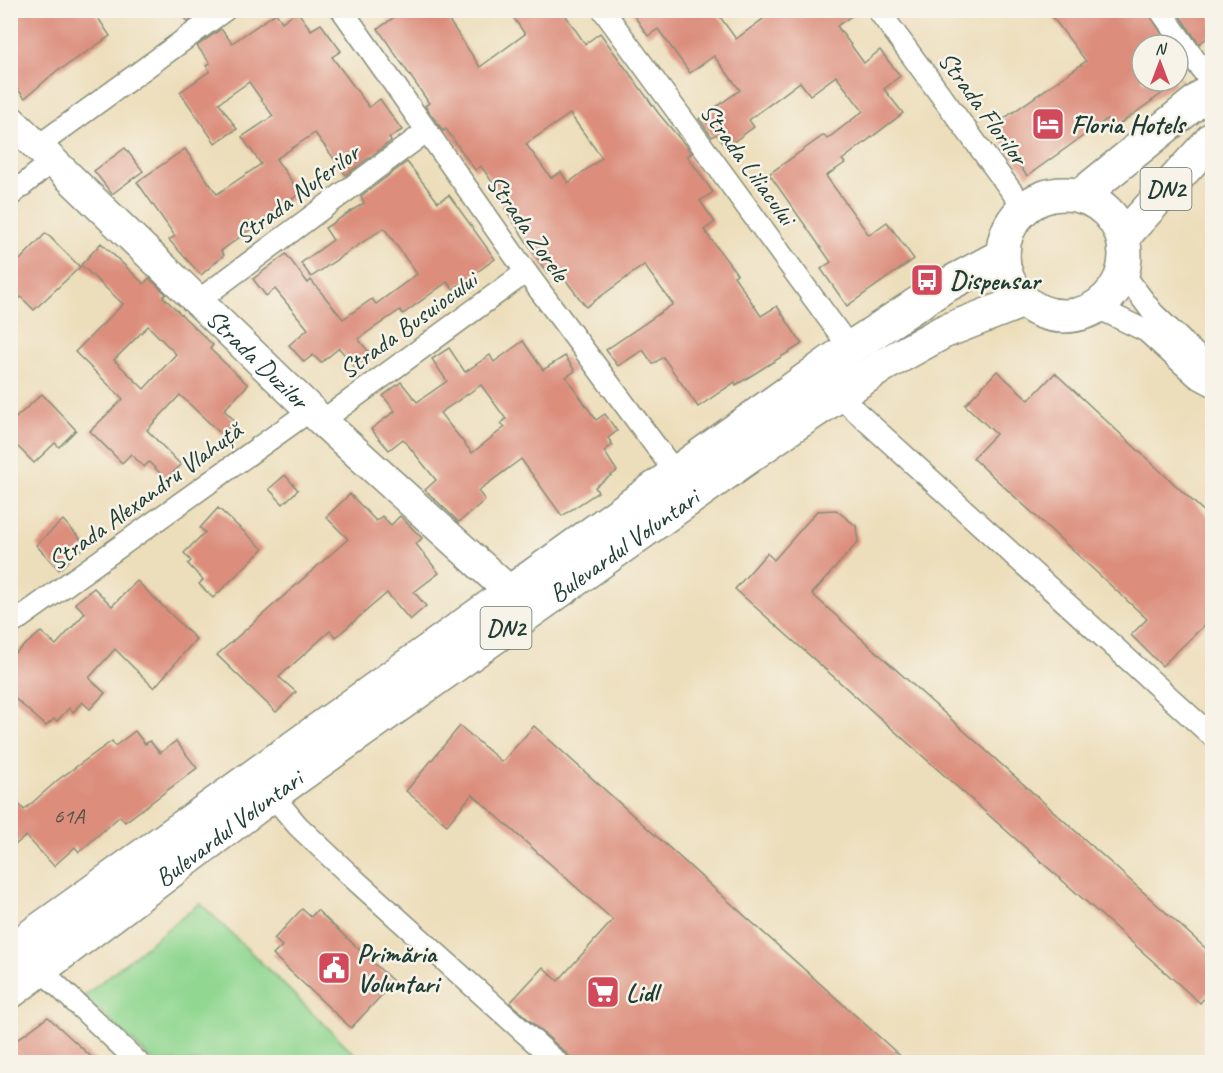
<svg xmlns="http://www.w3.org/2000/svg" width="1223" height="1073" font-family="Caveat,sans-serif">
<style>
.green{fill:#91d791;stroke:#588a62;stroke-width:1.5}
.building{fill:#dc8d7c;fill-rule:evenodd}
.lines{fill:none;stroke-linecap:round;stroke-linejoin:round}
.street-casing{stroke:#868e78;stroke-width:24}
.secondary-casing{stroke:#868e78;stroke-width:33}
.highway-casing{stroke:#868e78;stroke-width:36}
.street{stroke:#fff;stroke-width:21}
.secondary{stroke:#fff;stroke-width:30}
.highway{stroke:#fff;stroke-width:33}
.labels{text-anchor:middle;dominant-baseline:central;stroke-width:5;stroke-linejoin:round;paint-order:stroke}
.number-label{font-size:22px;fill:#4e5146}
.shield{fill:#f7f3e8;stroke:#60746a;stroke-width:1.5}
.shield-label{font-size:24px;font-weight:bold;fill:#1f3d34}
.street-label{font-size:26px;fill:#1f3d34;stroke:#f7f3e8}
.poi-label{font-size:26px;font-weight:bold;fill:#1f3d34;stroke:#f7f3e8;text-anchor:start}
</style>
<rect width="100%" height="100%" fill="#f7f3e8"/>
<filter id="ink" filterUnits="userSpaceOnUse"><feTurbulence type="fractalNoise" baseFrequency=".0167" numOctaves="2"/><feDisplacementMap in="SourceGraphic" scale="12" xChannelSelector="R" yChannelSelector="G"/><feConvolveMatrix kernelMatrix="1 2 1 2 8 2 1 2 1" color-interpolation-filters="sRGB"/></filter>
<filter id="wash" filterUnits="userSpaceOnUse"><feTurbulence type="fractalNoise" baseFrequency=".008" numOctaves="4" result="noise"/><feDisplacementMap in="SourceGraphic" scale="24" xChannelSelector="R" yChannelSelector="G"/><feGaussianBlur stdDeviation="1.35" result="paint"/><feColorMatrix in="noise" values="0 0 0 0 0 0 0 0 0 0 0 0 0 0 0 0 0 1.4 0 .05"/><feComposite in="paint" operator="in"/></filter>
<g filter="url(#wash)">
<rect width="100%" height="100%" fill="#eddebb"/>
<path class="green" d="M200 903 363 1062H154L84 996Z"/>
<g id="blocks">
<g class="building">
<path d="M10 10H93L110 36 61 69 60 68 25 98 10 81Z"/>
<path d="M179 10H203L188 22Z"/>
<path d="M404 10H442L480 67 525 34 508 10H562L585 44 600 33 659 114 692 153 687 156 713 192 700 201 715 222 704 230 737 274 734 276 761 316 777 306 802 344 736 385 735 382 698 407 663 357 653 364 643 350 618 366 606 350 673 304 644 265 586 307 555 266 547 273 505 209 509 206 481 166 475 170 446 129 443 131 425 106 429 103 378 29ZM570 114 602 158 568 183 561 172 551 178 526 144Z"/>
<path d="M630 10H715L736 39 775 10H860L837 26 864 63 880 50 900 76 884 89 903 113 842 160 845 163 826 176 869 235 887 222 914 259 847 306 821 269 831 262 769 174 824 135 827 139 863 111 836 76 810 95 800 82 749 120 754 127 726 147 716 134 712 137 699 119 740 90 714 56 690 73 658 29 648 36Z"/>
<path d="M1063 10H1147L1169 45H1142V81H1178V74L1182 79 1114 128 1107 119 1027 176 992 127 1086 61 1053 18Z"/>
<path d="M1176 10H1212V34L1199 44Z"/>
<path d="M297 11 311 30 321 24 341 51 332 57 369 107 380 99 402 130 389 138 391 141 346 175 315 133 276 159 300 193 221 251 224 255 201 275 169 240 175 236 137 182 185 149 217 194 261 164 242 137 273 116 249 82 219 103 237 129 215 143 180 92 210 71 206 66 210 63 197 46 221 29 232 43 276 13 282 22Z"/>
<path d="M125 148 143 171 112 194 94 171Z"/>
<path d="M407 162 438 202 449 195 495 259 453 289 447 282 403 314 400 310 358 339 369 352V360L357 370 339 348 321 363 313 355 304 362 289 345 308 329 275 289 266 296 253 279 286 254 308 283 311 280 343 319 372 299 376 304 417 274 384 228 311 277 301 263 333 240 325 228 364 203 361 196Z"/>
<path d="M46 233 80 267 34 310 21 297 10 307V270Z"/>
<path d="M101 243 144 284 149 278 166 294 163 297 213 345 210 349 248 385 224 410 235 421 222 435 180 395 147 430 181 465 166 479 149 462 144 467 131 454 122 463 90 431 123 399 75 352 123 304 81 265ZM148 326 176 354 144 389 114 360Z"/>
<path d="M523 341 543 370 565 356 575 371 566 377 596 420 605 414 617 431 608 438 613 445 604 451 617 471 595 487 598 492 562 516 521 459 478 491 485 500 459 522 425 490 436 480 403 439 389 450 371 429 395 411 383 396 401 382 417 402 447 381 432 359 449 348 465 372 490 355 494 362ZM481 385 506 419 501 423 505 427 472 453 440 413Z"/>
<path d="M997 371 1029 400 1055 373 1212 519V618L1162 666 1131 635 1147 619 973 458 996 434 965 405Z"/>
<path d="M42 394 76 430 59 447 55 443 34 463 10 439V423Z"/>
<path d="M285 475 298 490 283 504 269 489Z"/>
<path d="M350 494 376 521 382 516 391 525 400 516 422 538 416 544 439 573 414 592 426 606 410 620 387 593 336 637 330 631 279 677 296 692 276 712 217 655 348 539 326 517Z"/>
<path d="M218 508 263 549 213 598 199 584 203 580 188 564 191 561 184 553 205 532 200 528Z"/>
<path d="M836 510 856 526 858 542 812 594 1212 954V989L1200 1003 735 589 767 553 774 560 817 511Z"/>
<path d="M63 520 86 545 59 570 36 545Z"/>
<path d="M137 581 196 639 154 688 115 649 89 678 105 693 90 709 82 702 73 712 69 708 57 721 54 719 46 726 10 694V657L41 632 56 645 85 613 75 603 94 588 112 606Z"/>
<path d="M460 726 502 762 534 726 907 1062H576L510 1003 543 967 558 981 613 920 472 794 447 825 406 791Z"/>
<path d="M135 731 145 744 150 741 160 753 176 741 197 768 125 822 120 816 79 852 75 847 54 866 26 836 10 849V794L24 810 59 779 112 741 115 746Z"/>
<path d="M302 909 311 917 317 910 394 982 351 1028 273 955 282 946 274 939Z"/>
<path d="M48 1017 97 1062H10V1045Z"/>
</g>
</g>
</g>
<g filter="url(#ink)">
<use href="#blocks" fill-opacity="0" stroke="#868e78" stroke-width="1.5"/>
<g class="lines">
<g class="street-casing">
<g id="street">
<path d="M342 10 526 272 675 472"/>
<path d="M603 10 850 348"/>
<path d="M878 10 1024 208"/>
<path d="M1160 10 1212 84"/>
<path d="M38 146 225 10"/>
<path d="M10 196 53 160"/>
<path d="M1123 273 1153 313 1208 366 1212 376"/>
<path d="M199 300 427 131"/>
<path d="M1096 307 1146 331 1197 377 1212 385"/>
<path d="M838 395 1212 736"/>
<path d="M322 421 526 272"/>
<path d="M10 625 311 410"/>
<path d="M272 795 298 826 353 878 557 1062"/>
<path d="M39 968 138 1062"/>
</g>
</g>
<g class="secondary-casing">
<g id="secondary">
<path id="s1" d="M10 120 322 421 509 591"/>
</g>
</g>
<g class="highway-casing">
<g id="highway">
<circle cx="1064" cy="255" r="61"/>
<path d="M1080 196 1212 89"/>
<path d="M1123 237 1212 139"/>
<path d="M10 951 850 348 943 287 1003 255"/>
<path id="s2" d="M10 992 272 795 785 431 882 366 943 332 1023 301"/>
</g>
</g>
<use href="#street" class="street"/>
<use href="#secondary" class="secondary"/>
<use href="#highway" class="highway"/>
</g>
</g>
<defs>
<g id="hotel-square" transform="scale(1.725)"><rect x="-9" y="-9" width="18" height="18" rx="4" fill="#d1495b" stroke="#f7f3e8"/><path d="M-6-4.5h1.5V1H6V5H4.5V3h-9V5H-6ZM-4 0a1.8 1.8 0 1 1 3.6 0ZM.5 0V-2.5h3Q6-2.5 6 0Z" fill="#fff"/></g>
<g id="bus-square" transform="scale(1.725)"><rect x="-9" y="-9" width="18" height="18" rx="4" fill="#d1495b" stroke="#f7f3e8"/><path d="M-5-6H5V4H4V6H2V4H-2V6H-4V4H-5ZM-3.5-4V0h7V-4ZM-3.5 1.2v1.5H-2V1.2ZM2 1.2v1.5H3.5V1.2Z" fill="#fff"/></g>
<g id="civic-square" transform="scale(1.725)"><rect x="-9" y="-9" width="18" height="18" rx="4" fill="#d1495b" stroke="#f7f3e8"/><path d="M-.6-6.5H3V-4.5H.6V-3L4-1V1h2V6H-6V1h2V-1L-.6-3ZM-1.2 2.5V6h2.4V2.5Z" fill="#fff"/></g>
<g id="supermarket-square" transform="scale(1.725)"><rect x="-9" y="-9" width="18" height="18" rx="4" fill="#d1495b" stroke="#f7f3e8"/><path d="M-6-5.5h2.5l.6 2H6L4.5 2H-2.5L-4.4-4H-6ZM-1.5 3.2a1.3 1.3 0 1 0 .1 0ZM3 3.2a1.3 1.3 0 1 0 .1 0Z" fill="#fff"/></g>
</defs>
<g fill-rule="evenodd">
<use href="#hotel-square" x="1048" y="124"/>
<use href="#bus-square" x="927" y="280"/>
<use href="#civic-square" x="334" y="968"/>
<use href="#supermarket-square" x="603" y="992"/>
</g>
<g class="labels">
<g class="number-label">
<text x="69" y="816">61A</text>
</g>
<g class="shield">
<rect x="1140.5" y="168" width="51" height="42" rx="4.5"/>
<rect x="480.5" y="607" width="51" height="42" rx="4.5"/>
</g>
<g class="shield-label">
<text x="1166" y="189">DN2</text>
<text x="506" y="628">DN2</text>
</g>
<g class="street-label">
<text transform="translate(983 108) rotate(54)">Strada Florilor</text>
<text transform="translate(748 164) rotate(54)">Strada Liliacului</text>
<text transform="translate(297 194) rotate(-37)">Strada Nuferilor</text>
<text transform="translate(528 228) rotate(55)">Strada Zorele</text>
<text transform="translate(408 325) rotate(-36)">Strada Busuiocului</text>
<text stroke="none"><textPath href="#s1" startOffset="344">Strada Duzilor</textPath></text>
<text transform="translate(145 496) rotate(-36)">Strada Alexandru Vlahuță</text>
<text stroke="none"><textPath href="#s2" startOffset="759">Bulevardul Voluntari</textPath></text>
<text stroke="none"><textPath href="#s2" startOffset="273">Bulevardul Voluntari</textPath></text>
</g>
<g class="poi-label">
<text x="1071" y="124">Floria Hotels</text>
<text x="950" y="280">Dispensar</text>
<text x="357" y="953">Primăria<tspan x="357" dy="30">Voluntari</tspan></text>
<text x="626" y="992">Lidl</text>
</g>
</g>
<rect width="1223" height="1073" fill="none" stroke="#f7f3e8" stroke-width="36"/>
<g transform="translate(1160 63)"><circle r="28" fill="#f7f3e8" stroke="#a1aaa0" stroke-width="1.5"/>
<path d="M0-4.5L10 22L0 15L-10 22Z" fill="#d1495b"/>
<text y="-9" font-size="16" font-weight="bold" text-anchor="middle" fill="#1f3d34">N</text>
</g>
</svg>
